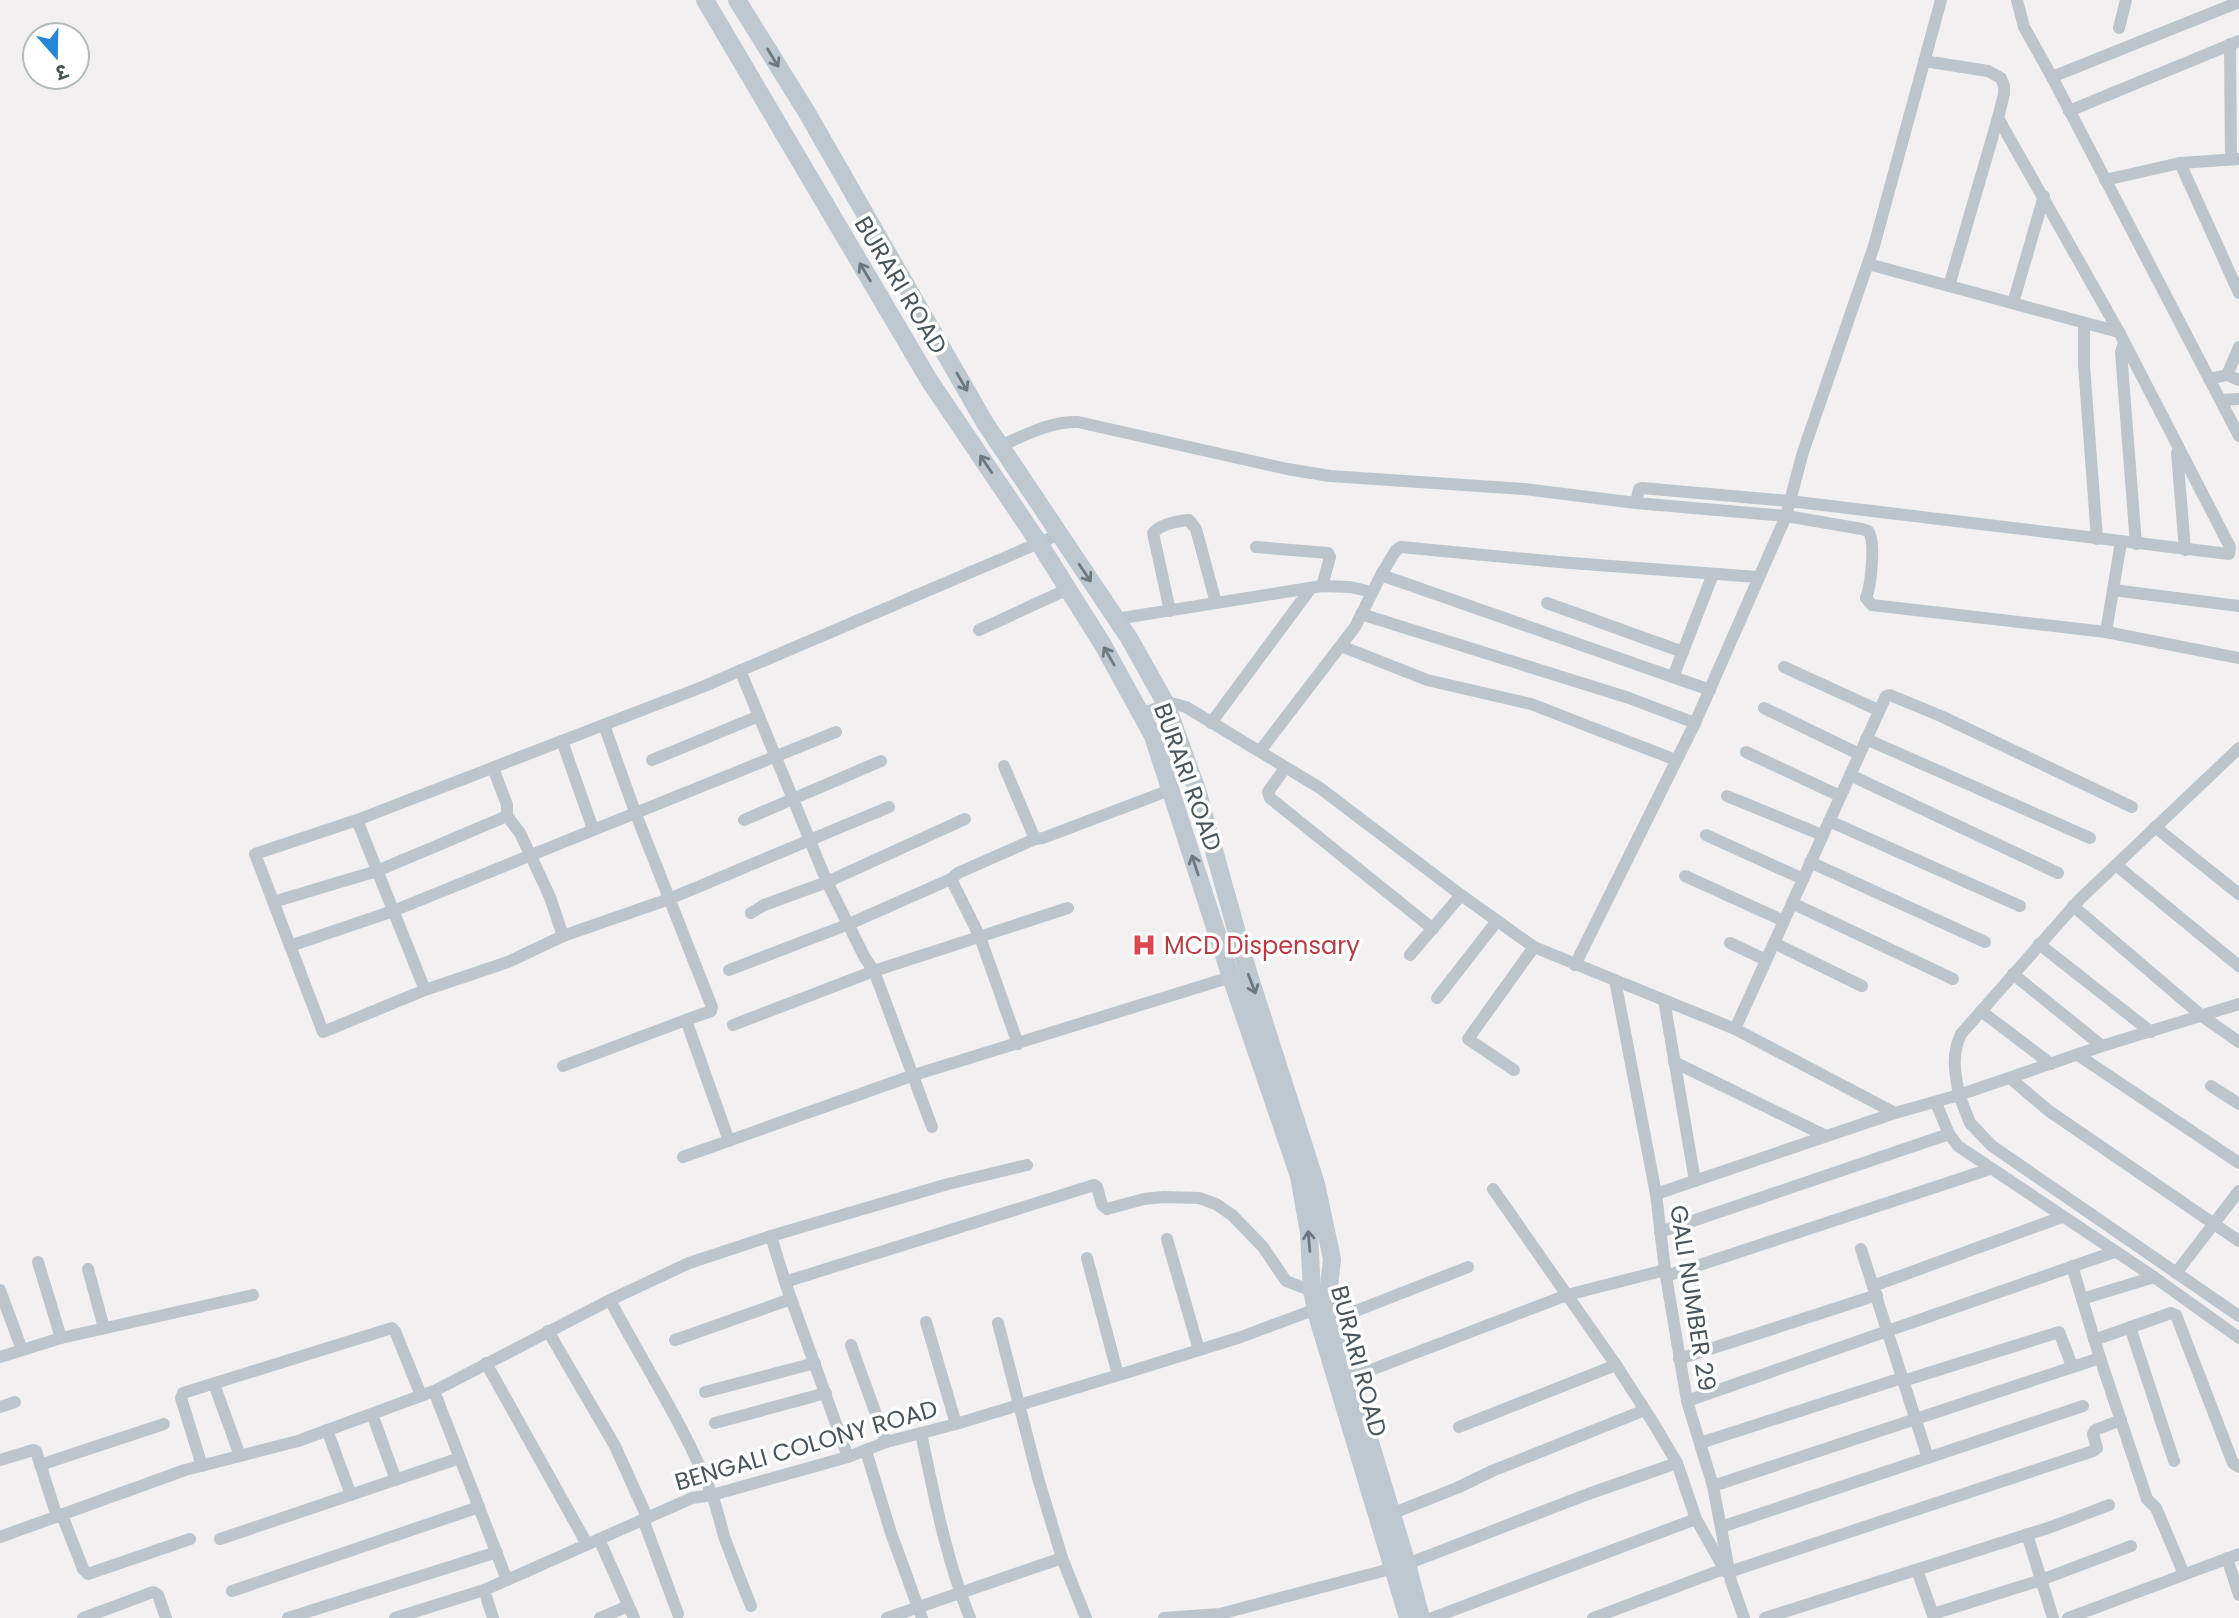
<svg xmlns="http://www.w3.org/2000/svg" width="2239" height="1618" font-family="Poppins,'Noto Sans Devanagari',sans-serif">
<rect width="100%" height="100%" fill="#f2f0f0"/>
<g fill="none" stroke-linecap="round" stroke-linejoin="round">
<!-- street -->
<g stroke="#bcc5cc" stroke-width="12">
<polyline points="2017,0 2024,27 2052,77 2239,436"/>
<polyline points="2119,28 2126,0"/>
<polyline points="2230,44 2231,159"/>
<polyline points="1924,61 1988,71 2001,78 2004,86 2004,94 1998,118 2119,332"/>
<polyline points="2052,77 2239,2"/>
<polyline points="2069,111 2239,41"/>
<polyline points="2180,163 2239,293"/>
<polyline points="2105,180 2180,163 2239,159"/>
<polyline points="1949,286 1998,118"/>
<polyline points="2013,303 2044,196"/>
<polyline points="2084,324 2084,365 2097,539"/>
<polyline points="2124,343 2121,352 2122,365 2136,544"/>
<polyline points="2227,375 2239,347"/>
<polyline points="2209,379 2227,375 2239,380"/>
<polyline points="2221,400 2239,399"/>
<path d="M1000 446C1026 435 1050 421 1078 422L1287 469 1330 476 1524 489 1636 503 1786 516 1862 529 1868 531C1876 540 1871 586 1866 598L1872 605 2106 632 2239 658"/>
<polyline points="2177,453 2185,550"/>
<polyline points="1636,503 1639,489 1642,488 1789,501 2229,554 2230,547 2119,332 1868,264"/>
<polyline points="1256,547 1328,553 1330,557 1322,586"/>
<polyline points="1381,575 1710,690"/>
<polyline points="2113,590 2239,606"/>
<polyline points="1547,603 1683,652"/>
<path d="M1170 611 1153 533C1161 524 1177 521 1189 520L1196 529 1216 603"/>
<polyline points="1361,614 1629,698 1695,723"/>
<polyline points="1116,619 1322,586 1350,587 1372,592"/>
<polyline points="979,630 1068,589"/>
<polyline points="2106,632 2121,542"/>
<polyline points="1341,646 1427,680 1531,704 1676,760"/>
<polyline points="1784,667 1878,710"/>
<polyline points="740,670 827,882 865,958 874,971 1068,908"/>
<polyline points="1673,677 1713,574"/>
<polyline points="1764,708 1859,754"/>
<polyline points="1141,714 1171,703 1186,707 1320,788 1461,895 1534,947 1735,1029 1895,1113 1959,1095 1970,1123 1992,1146 2239,1316"/>
<polyline points="1211,723 1311,588"/>
<polyline points="604,725 635,812 712,1007 711,1011 686,1020"/>
<polyline points="1866,739 2090,838"/>
<polyline points="562,741 593,829"/>
<path d="M2239 748 2080 899 1961 1034C1951 1055 1955 1073 1959 1095L2102 1046 2239 1004"/>
<polyline points="1260,751 1355,627 1381,575 1396,550 1401,547 1558,562 1757,577"/>
<polyline points="1746,752 1840,796"/>
<polyline points="652,760 759,716"/>
<polyline points="1004,766 1035,839"/>
<polyline points="493,768 507,805 507,816 520,833 550,897 563,936"/>
<polyline points="1285,768 1268,792 1270,798 1433,929"/>
<polyline points="1850,775 2058,873"/>
<polyline points="1727,796 1822,835"/>
<polyline points="889,807 669,899 563,936 508,962 425,990 323,1032 255,854 357,820 702,687 1060,534"/>
<polyline points="357,820 425,990"/>
<polyline points="744,820 881,761"/>
<polyline points="1829,821 2020,906"/>
<polyline points="2155,827 2239,894"/>
<polyline points="1706,835 1803,879"/>
<polyline points="1810,862 1985,942"/>
<polyline points="2116,865 2239,966"/>
<polyline points="1685,876 1784,921"/>
<polyline points="951,879 980,937 1018,1044"/>
<polyline points="273,902 377,871 507,816"/>
<polyline points="1792,903 1953,979"/>
<polyline points="2073,906 2202,1016 2239,1042"/>
<polyline points="751,913 764,905 827,882 965,819"/>
<polyline points="1730,943 1766,960"/>
<polyline points="1774,943 1862,986"/>
<polyline points="2039,944 2151,1032"/>
<polyline points="290,946 393,911 836,732"/>
<polyline points="1410,955 1461,895"/>
<polyline points="1575,965 1695,723 1786,516 1803,452 1874,246 1941,0"/>
<polyline points="729,970 849,924 951,879 958,873 1035,839 1043,838 1170,790"/>
<polyline points="2013,974 2102,1046"/>
<polyline points="1615,980 1656,1194 1665,1270 1687,1401 1713,1486 1731,1581 1744,1618"/>
<polyline points="1437,998 1497,921"/>
<polyline points="1664,1000 1695,1181"/>
<polyline points="1981,1011 2051,1064"/>
<polyline points="733,1025 874,971 932,1127"/>
<polyline points="1735,1029 1886,696 1890,695 1943,717 2132,807"/>
<polyline points="2078,1055 2239,1163"/>
<polyline points="1674,1062 1826,1136"/>
<polyline points="563,1066 686,1020 729,1141"/>
<polyline points="1514,1070 1468,1039 1534,947"/>
<polyline points="2010,1078 2049,1111 2239,1241"/>
<polyline points="2211,1086 2239,1104"/>
<polyline points="1936,1103 1949,1134 1958,1146 2154,1277 2239,1338"/>
<polyline points="683,1157 914,1075 1231,977"/>
<polyline points="1493,1189 1616,1365 1654,1424 1677,1463 1696,1519 1726,1572"/>
<polyline points="1656,1194 1895,1113"/>
<polyline points="1660,1232 1949,1134"/>
<polyline points="771,1236 785,1282 848,1457"/>
<polyline points="1167,1239 1199,1350"/>
<polyline points="1861,1249 1928,1458"/>
<polyline points="1087,1258 1118,1375"/>
<polyline points="38,1262 61,1338"/>
<polyline points="88,1269 104,1328"/>
<polyline points="2176,1273 2239,1191"/>
<polyline points="1666,1276 1990,1169"/>
<polyline points="785,1282 1094,1185 1097,1187 1102,1205 1107,1209 1144,1199 1164,1197 1199,1198 1216,1204 1232,1215 1263,1247 1286,1281 1312,1291"/>
<polyline points="1873,1286 2062,1217"/>
<polyline points="0,1290 22,1350"/>
<polyline points="2082,1299 2154,1277"/>
<path d="M610 1300C644 1365 685 1426 712 1495 717 1508 720 1522 724 1536 732 1559 742 1583 751 1606"/>
<polyline points="1333,1320 1468,1267"/>
<polyline points="926,1322 956,1424"/>
<polyline points="998,1323 1038,1478 1062,1558"/>
<polyline points="2130,1327 2174,1461"/>
<polyline points="548,1331 615,1446 647,1517"/>
<polyline points="675,1340 791,1299"/>
<polyline points="2094,1340 2171,1313 2176,1315 2233,1463 2239,1467"/>
<polyline points="851,1345 886,1442"/>
<polyline points="0,1357 61,1338 253,1295"/>
<polyline points="2100,1358 2147,1499 2156,1508 2184,1574"/>
<polyline points="1679,1359 1877,1295"/>
<polyline points="486,1363 587,1544"/>
<polyline points="1350,1378 1567,1295 1665,1270"/>
<polyline points="1903,1381 2059,1332 2072,1366"/>
<polyline points="214,1384 240,1456"/>
<polyline points="434,1391 507,1580 692,1498 712,1495 848,1457 886,1442 956,1424 1122,1374 1241,1337 1316,1309"/>
<polyline points="705,1392 815,1363"/>
<polyline points="1687,1401 2114,1252"/>
<polyline points="0,1407 15,1402"/>
<polyline points="372,1414 396,1480"/>
<polyline points="715,1423 826,1393"/>
<polyline points="1459,1427 1616,1365"/>
<polyline points="327,1430 351,1495"/>
<path d="M921 1433C934 1495 946 1559 970 1618"/>
<polyline points="1700,1443 1902,1378"/>
<polyline points="866,1451 891,1533 922,1618"/>
<polyline points="0,1460 33,1450 36,1451 57,1517"/>
<polyline points="40,1465 164,1424"/>
<polyline points="202,1466 181,1398 183,1393 392,1328 395,1331 421,1395"/>
<polyline points="1713,1486 2100,1358 2072,1266"/>
<polyline points="1391,1514 1457,1488 1492,1471 1645,1410"/>
<polyline points="62,1515 83,1569 88,1574 190,1539"/>
<polyline points="643,1519 678,1614"/>
<polyline points="1721,1527 2083,1406"/>
<polyline points="2027,1534 2053,1618"/>
<polyline points="0,1537 185,1470 298,1441 434,1391 610,1300 689,1263 771,1236 948,1184 1027,1165"/>
<polyline points="220,1539 460,1458"/>
<polyline points="599,1539 634,1618"/>
<polyline points="2227,1558 2239,1595"/>
<polyline points="1407,1564 1588,1494 1677,1463"/>
<polyline points="1917,1570 1934,1618"/>
<polyline points="1729,1572 2093,1451 2097,1448 2093,1434 2095,1430 2121,1420"/>
<polyline points="232,1591 479,1507"/>
<polyline points="1933,1614 2041,1580 2131,1546"/>
<polyline points="83,1618 153,1592 158,1595 166,1618"/>
<polyline points="288,1618 497,1552"/>
<polyline points="395,1618 484,1590"/>
<polyline points="493,1618 484,1590 507,1580"/>
<polyline points="600,1618 628,1606"/>
<polyline points="887,1618 1062,1558 1086,1618"/>
<polyline points="1164,1618 1220,1614 1394,1568"/>
<polyline points="1432,1618 1696,1519"/>
<polyline points="1593,1618 1724,1569"/>
<polyline points="1765,1618 2051,1527 2109,1505"/>
<polyline points="2068,1618 2239,1554"/>
</g>
<!-- secondary -->
<g stroke="#bdc8d0" stroke-width="18">
<polyline points="705,0 929,380 1039,543 1103,645 1153,736 1231,977 1299,1176 1309,1233 1312,1291 1319,1322 1408,1618"/>
<polyline points="737,0 806,111 985,423 1129,638 1166,704 1197,790 1248,972 1316,1184 1332,1259 1329,1287 1333,1320 1407,1564 1421,1618"/>
</g>
</g>
<!-- one-way arrows -->
<defs><path id="oneway-shaft" d="M-6 0H5M1.5-3L5.5 0L1.5 3" fill="none" stroke-width="1.6" stroke-linecap="round" stroke-linejoin="round" transform="scale(1.75)"/></defs>
<g stroke="#6c787f">
<use href="#oneway-shaft" transform="translate(773 58) rotate(59)"/>
<use href="#oneway-shaft" transform="translate(865 272) rotate(-121)"/>
<use href="#oneway-shaft" transform="translate(962 382) rotate(60)"/>
<use href="#oneway-shaft" transform="translate(986 464) rotate(-124)"/>
<use href="#oneway-shaft" transform="translate(1085 573) rotate(56)"/>
<use href="#oneway-shaft" transform="translate(1109 656) rotate(-120)"/>
<use href="#oneway-shaft" transform="translate(1195 865) rotate(-108)"/>
<use href="#oneway-shaft" transform="translate(1252 984) rotate(69)"/>
<use href="#oneway-shaft" transform="translate(1309 1241) rotate(-95)"/>
</g>
<!-- icons -->
<defs>
<g id="hospital-bare" transform="scale(1.89)"><path d="M-5-5h3v3.5h4V-5h3V5h-3V1.5h-4V5h-3Z" fill="#e0444e" stroke="#fff" stroke-width="2.5" paint-order="stroke"/></g>
</defs>
<g fill-rule="evenodd">
<use href="#hospital-bare" x="1144" y="945"/>
</g>
<g text-anchor="middle" dominant-baseline="central" stroke-width="7" stroke-linejoin="round" paint-order="stroke">
<!-- street labels -->
<g font-size="24" fill="#49555c" stroke="#fff">
<text transform="translate(901 285) rotate(59)">BURARI ROAD</text>
<text transform="translate(1188 777) rotate(70)">BURARI ROAD</text>
<text transform="translate(1693 1298) rotate(81)">GALI NUMBER 29</text>
<text transform="translate(1359 1361) rotate(75)">BURARI ROAD</text>
<text transform="translate(806 1445) rotate(-16)">BENGALI COLONY ROAD</text>
</g>
<!-- health labels -->
<g font-size="24" fill="#be3a42" stroke="#fff" text-anchor="start">
<text x="1164" y="945">MCD Dispensary</text>
</g>
</g>
<!-- north arrow -->
<g transform="translate(56 56) rotate(160)"><circle r="33" fill="#ffffff" stroke="#b6bbbe" stroke-width="2"/>
<path d="M0-5L12 26L0 18L-12 26Z" fill="#2585d7"/>
<text y="-10" font-size="19" font-weight="bold" text-anchor="middle" fill="#49555c">उ</text>
</g>
</svg>
